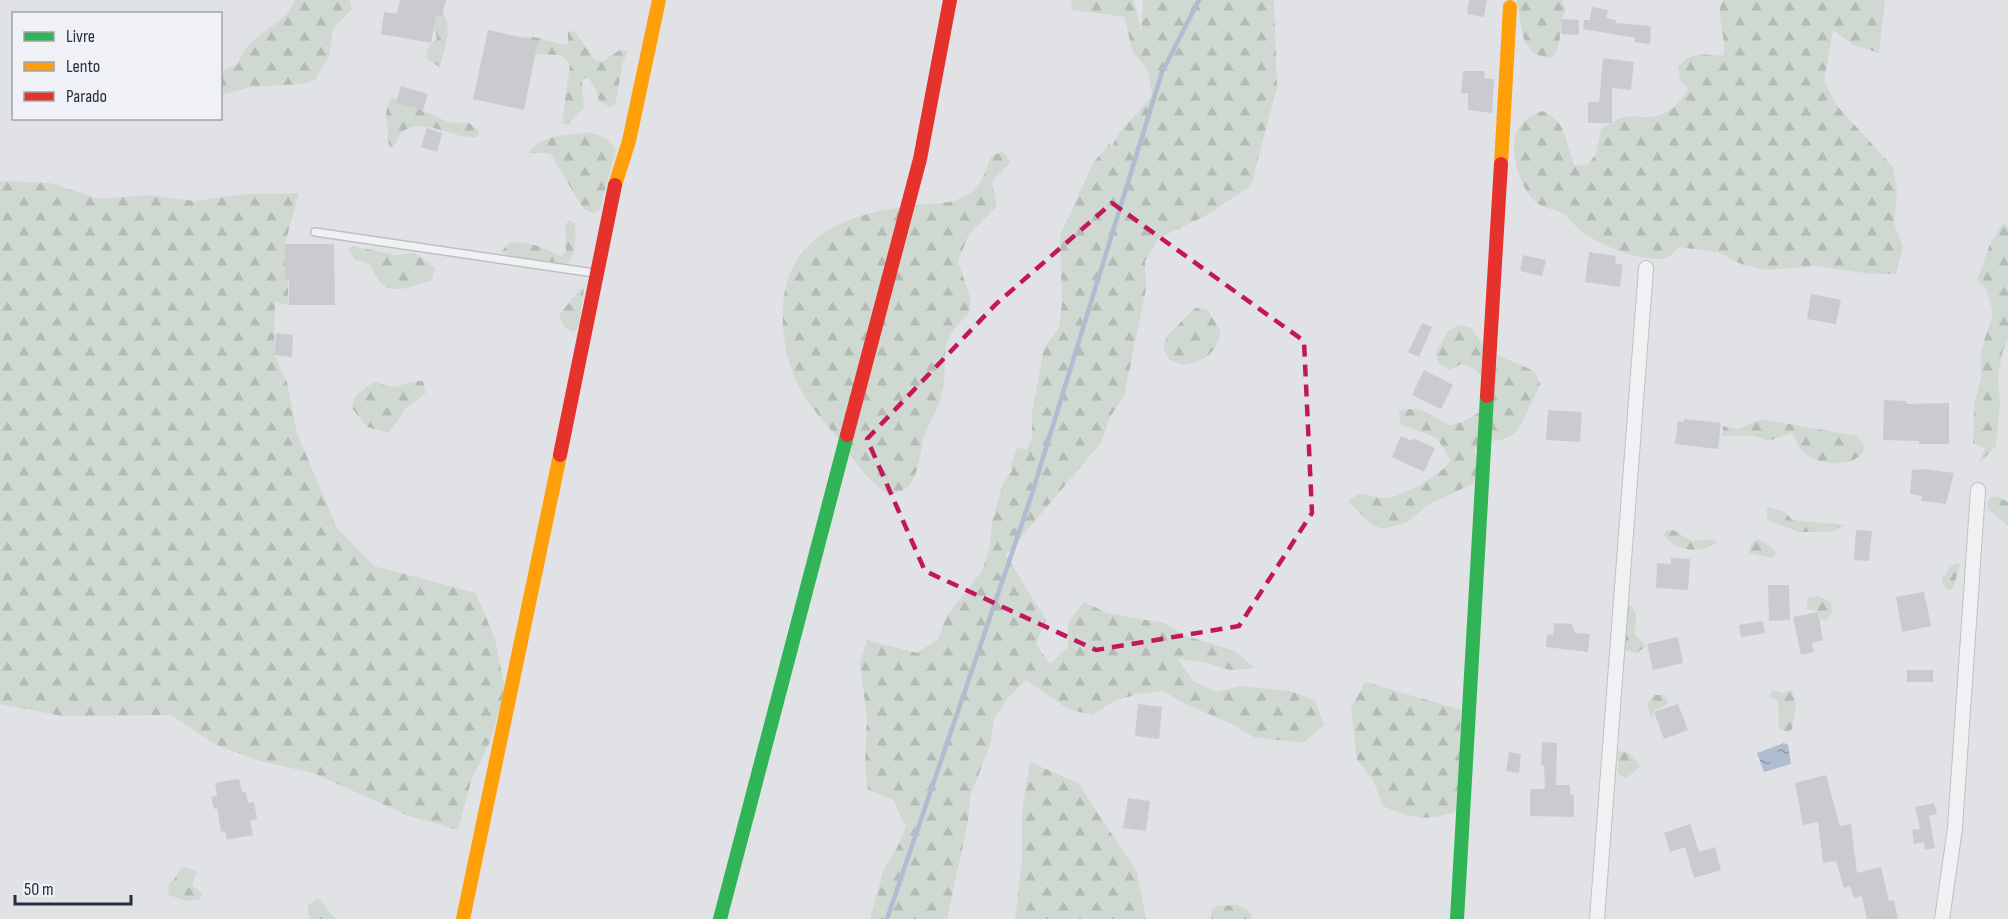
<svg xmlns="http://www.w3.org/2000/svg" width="2008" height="919" font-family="'Sofia Sans Condensed',sans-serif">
<defs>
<pattern id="forest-firs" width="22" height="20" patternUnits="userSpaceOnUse" patternTransform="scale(1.5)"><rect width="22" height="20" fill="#d0d9d1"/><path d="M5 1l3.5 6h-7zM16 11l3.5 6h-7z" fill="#b3bbb4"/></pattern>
<pattern id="water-ripples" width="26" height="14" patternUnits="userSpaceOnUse" patternTransform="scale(1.5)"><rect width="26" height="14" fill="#b0bcd0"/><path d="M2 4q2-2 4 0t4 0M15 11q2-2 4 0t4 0" fill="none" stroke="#8f99aa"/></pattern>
</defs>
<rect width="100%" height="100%" fill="#e1e2e6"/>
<!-- forest -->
<g fill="url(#forest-firs)">
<path d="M295 0H350L352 9 333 29 329 57 315 80 303 84 251 87 221 95V72L238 64C246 34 284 28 295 0Z"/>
<path d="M1072 0H1134L1141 33 1143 0H1274L1277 87 1251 186 1205 216 1159 238 1145 261 1146 289 1124 396 1110 417 1101 443 1006 555 1046 620 1036 644 1050 664 1068 647V623L1084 602 1107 613 1164 623 1186 636 1235 651 1255 668 1230 670 1204 662 1178 659 1193 681 1216 692 1240 686 1291 691 1315 701 1324 725 1303 743 1253 737 1232 724 1185 704 1163 691 1138 694 1114 701 1092 715 1068 709 1026 680 1008 698 994 719 990 745 970 797 968 822 947 919H870L883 871 896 850 906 826 893 800 868 790 865 767 867 717 860 663 867 640 917 653 938 639 947 615 982 571 990 546 992 521 1003 483 1012 471 1011 465 1017 448 1027 449 1032 438V413L1044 348 1059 328 1062 303 1060 236 1093 163 1109 144 1112 147C1119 128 1139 114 1152 95L1148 70 1132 51 1125 17 1071 10Z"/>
<path d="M1516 0H1562L1566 9C1557 26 1564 43 1552 58 1517 56 1524 27 1516 0Z"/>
<path d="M1724 0H1885L1879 53 1852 44 1833 30 1824 82 1838 107 1893 167 1897 192 1894 223 1903 247 1896 274H1870L1818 266 1765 270 1741 264 1718 252 1679 247C1676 250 1672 255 1669 257 1648 266 1598 244 1582 232 1574 226 1569 217 1562 213 1555 209 1546 209 1540 205 1521 193 1509 154 1516 134 1520 121 1531 115 1543 111 1568 122 1565 144 1575 166L1588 164 1596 154 1601 129C1608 125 1614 120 1622 118 1630 115 1638 117 1646 117 1664 118 1681 104 1688 89L1680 80 1678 67C1695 48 1702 57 1724 55 1726 36 1717 21 1721 3Z"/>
<path d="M403 3 442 12C454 26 444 50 440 67L428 60C425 50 428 45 437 39L436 33Z"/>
<path d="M575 31 595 60 601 62 620 50 628 51 623 62 615 105 610 107 599 101 595 88 588 77 582 80 584 108 568 124 562 123 570 64 561 55 533 54 522 38C538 33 552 46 568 44V32Z"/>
<path d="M394 97 404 105H410L448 122 469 123 479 131 477 137C458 141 421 115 403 132 399 136 396 143 393 148L389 147 386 114 389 101Z"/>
<path d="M589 132 608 139 616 150 600 209 594 214 583 208 550 153H528C542 133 567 136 589 132Z"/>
<path d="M1003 151 1011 162 992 181 997 206 969 234 958 261 971 300 968 315C934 344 950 359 942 394 939 409 929 422 924 437 920 451 920 467 912 481 907 490 899 492 890 495 866 481 855 460 838 439 824 421 808 405 798 385 780 348 774 288 801 254 830 218 875 210 919 205 932 203 947 204 959 199 979 191 985 176 990 157Z"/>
<polygon points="0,181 50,183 99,199 147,195 195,201 245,194 299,193 285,244 289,305 275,302 274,355 287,382 297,433 337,528 374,566 476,593 495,639 505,690 490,742 472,778 458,830 409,816 313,773 263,762 216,745 171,715 62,716 0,704"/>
<path d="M569 220 575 223C581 287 542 266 501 252L510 242C538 243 537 246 561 256L566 252 565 225Z"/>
<polygon points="2004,222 2008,227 2008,340 2003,350 1998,377 2000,402 1996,446 1979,463 1985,448 1973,443 1974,404 1981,378 1981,351 1993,313 1986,288 1977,280 1990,244"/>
<path d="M352 246 396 255 415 253 435 268 432 280C418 284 393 297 381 283 376 278 373 269 368 263L356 260 348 250Z"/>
<polygon points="580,289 584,289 579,325 574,333 563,326 559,315"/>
<path d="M1195 308 1207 309 1221 332C1215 355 1205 361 1182 365L1170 360 1163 348 1167 336Z"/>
<path d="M1460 325 1472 328C1490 359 1508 357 1535 372L1540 384C1537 393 1532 401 1528 410 1516 437 1511 440 1481 442L1474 452 1480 465 1477 482 1429 504 1408 522 1384 529 1372 525 1348 501 1359 494C1368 494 1379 499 1387 498 1406 495 1439 476 1451 461L1437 438 1400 424 1399 411C1424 404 1429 416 1450 425L1462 422 1484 410 1483 377 1474 369 1461 364 1450 370 1439 364 1436 353 1448 331Z"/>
<path d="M375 381C401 394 400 380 423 381L426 393 405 409 389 433 367 427 352 408 355 396Z"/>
<path d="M1761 419 1857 436 1865 446C1859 470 1819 466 1804 453 1797 447 1797 440 1792 433L1768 441 1755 436H1722L1723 426 1739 429Z"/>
<polygon points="1997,496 2008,502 2008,526 1988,509 1987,502 1991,497"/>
<polygon points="1767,507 1784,511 1792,520 1846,525 1831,532 1799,532 1767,520"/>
<path d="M1673 530 1692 541 1714 539 1717 543C1700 553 1677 553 1664 535L1666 531Z"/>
<polygon points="1758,539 1774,549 1776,554 1772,558 1749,553 1751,543"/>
<polygon points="1957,563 1960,564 1953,589 1947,590 1943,585 1942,579 1950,567"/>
<polygon points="1818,596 1831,602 1832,612 1827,620 1820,619 1818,611 1806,609 1808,598"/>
<polygon points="1631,605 1636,613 1635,634 1646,646 1637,653 1623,650 1627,606"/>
<path d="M1365 682 1461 710 1458 811C1425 821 1416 820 1383 806L1373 780 1357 760 1351 708Z"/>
<polygon points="1773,690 1782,693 1792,690 1796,705 1792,729 1787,732 1779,729 1778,702 1770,696"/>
<polygon points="1654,695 1664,695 1668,701 1667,705 1653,711 1654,717 1651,717 1647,704"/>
<polygon points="1618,751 1629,753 1640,766 1627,778 1618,774"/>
<polygon points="1030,762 1078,783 1137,872 1146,919 1015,919 1022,861 1022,811"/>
<polygon points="186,867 197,872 192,886 203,893 200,899 187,901 168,895 169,883 174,880 180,869"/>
<polygon points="318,898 336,919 310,919 308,906"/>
<polygon points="1237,905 1249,911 1252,919 1211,919 1212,910 1217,906"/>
</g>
<!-- water -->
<polygon fill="url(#water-ripples)" points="1784,743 1788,745 1791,764 1764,772 1757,753"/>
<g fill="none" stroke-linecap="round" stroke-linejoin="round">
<!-- stream -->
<polyline stroke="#b0bcd0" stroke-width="4.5" points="887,919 1030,500 1162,72 1199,0"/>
</g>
<!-- building -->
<g fill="#cacbce">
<polygon points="400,0 446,0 442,16 436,15 431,43 381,34 384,12 397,14"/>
<polygon points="1469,0 1487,0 1484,17 1467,14"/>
<polygon points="1592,7 1608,10 1606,18 1616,20 1616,23 1651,26 1650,44 1634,42 1635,38 1583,29 1584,20 1590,20"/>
<polygon points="1562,19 1579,20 1579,35 1561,34"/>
<polygon points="488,30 538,41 524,110 473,99"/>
<polygon points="1603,58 1634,62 1631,90 1612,88 1612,123 1588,123 1588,102 1599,102"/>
<polygon points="1463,71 1485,71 1484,78 1494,79 1492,113 1468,110 1468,93 1461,93"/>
<polygon points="401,86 428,94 423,110 396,103"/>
<polygon points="427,128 442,133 437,152 421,147"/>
<polygon points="285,244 334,244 335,305 289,305 289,279 285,280"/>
<polygon points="1589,252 1616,256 1615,263 1623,265 1620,287 1585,282"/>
<polygon points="1523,255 1546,260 1542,276 1520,271"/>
<polygon points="1811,294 1841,300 1836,324 1807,319"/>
<polygon points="1422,323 1432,327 1419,357 1408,352"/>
<polygon points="276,333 293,335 292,357 274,355"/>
<polygon points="1424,370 1453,385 1441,409 1412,395"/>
<polygon points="1884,400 1906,401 1906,404 1949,403 1949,444 1919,444 1919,441 1883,440"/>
<polygon points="1548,410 1582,412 1580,442 1546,440"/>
<polygon points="1684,419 1721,423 1718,449 1675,444 1678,421 1684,422"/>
<polygon points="1401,436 1412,441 1413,438 1435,448 1424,472 1392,457"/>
<polygon points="1923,469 1954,473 1946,504 1921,501 1922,496 1910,494 1912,470"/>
<polygon points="1856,530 1872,531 1869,561 1854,560"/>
<polygon points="1671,558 1690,559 1688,590 1656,588 1657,563 1671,564"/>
<polygon points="1768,585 1789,585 1790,620 1769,621"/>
<polygon points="1924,592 1931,626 1902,632 1896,597"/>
<polygon points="1818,612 1823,640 1812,643 1814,652 1801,655 1793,617"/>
<polygon points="1763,621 1765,633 1741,637 1739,625"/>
<polygon points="1554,623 1572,624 1575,633 1590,634 1588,652 1546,647 1547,634 1553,635"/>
<polygon points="1678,637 1683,663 1653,670 1647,644"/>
<rect x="1907" y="670" width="26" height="12"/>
<polygon points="1138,704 1162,707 1159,739 1135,736"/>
<polygon points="1678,704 1688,730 1664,739 1654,712"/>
<polygon points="1542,742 1557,743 1556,785 1570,785 1570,794 1574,795 1574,817 1530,816 1530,789 1545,789 1544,765 1541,765"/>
<polygon points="1509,752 1521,754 1519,773 1506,771"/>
<polygon points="1826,775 1840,826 1851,824 1857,873 1881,867 1889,901 1894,900 1898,919 1867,919 1862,896 1854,898 1850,886 1844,888 1836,861 1823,863 1818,822 1803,825 1795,783"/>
<polygon points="239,779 242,792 246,792 248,803 254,802 257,819 250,821 253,835 227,840 225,831 221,832 217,808 214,809 211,797 217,796 215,783"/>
<polygon points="1128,798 1150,801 1146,831 1123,828"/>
<polygon points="1934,803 1937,814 1929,816 1935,848 1925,850 1924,842 1914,844 1912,830 1920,829 1915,807"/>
<polygon points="1690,824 1699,852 1715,847 1721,870 1694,878 1685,847 1670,852 1664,833"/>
</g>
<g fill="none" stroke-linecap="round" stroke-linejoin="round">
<!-- lane casing -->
<g stroke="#bfc0c4" stroke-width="10">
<polyline id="lane" points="315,232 594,273"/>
</g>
<!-- street casing -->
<g stroke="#bfc0c4" stroke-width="16">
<g id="street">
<polyline points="1597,919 1646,268"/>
<polyline points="1942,919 1955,828 1978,490"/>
</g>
</g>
<!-- lane -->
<use href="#lane" stroke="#f0f1f3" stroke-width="7"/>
<!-- street -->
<use href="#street" stroke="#f0f1f3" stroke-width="14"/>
<!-- fast -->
<g stroke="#30b455" stroke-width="14">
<polyline points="720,919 847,435"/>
<polyline points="1457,919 1487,396"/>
</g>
<!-- slow -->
<g stroke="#ff9f0a" stroke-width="14">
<polyline points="1501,164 1510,7"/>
<polyline points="615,185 629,141 659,0"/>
<polyline points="463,919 560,455"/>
</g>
<!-- jam -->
<g stroke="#e5322d" stroke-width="14">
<polyline points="1487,396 1501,164"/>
<polyline points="847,435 920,159 950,0"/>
<polyline points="560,455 615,185"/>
</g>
</g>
<!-- marked area -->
<path fill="none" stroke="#c2185b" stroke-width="4.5" stroke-dasharray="12 8" stroke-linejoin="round" d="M1112 203 1304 341 1312 513 1239 626 1096 650 925 571 867 439 996 304Z"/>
<!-- legend -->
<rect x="12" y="12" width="210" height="108" fill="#eff1f6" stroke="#9fa3ad" stroke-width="1.5"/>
<rect x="24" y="32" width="30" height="9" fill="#30b455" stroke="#9fa3ad" stroke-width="1.5"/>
<text x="66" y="42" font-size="18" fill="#282e3f">Livre</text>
<rect x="24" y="62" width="30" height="9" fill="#ff9f0a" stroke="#9fa3ad" stroke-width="1.5"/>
<text x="66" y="72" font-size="18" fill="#282e3f">Lento</text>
<rect x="24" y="92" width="30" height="9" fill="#e5322d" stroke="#9fa3ad" stroke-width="1.5"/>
<text x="66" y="102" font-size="18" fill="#282e3f">Parado</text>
<!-- scale -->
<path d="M15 895v9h116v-9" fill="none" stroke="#282e3f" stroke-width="3"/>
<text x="24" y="895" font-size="18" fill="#282e3f" stroke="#eff1f6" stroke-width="4.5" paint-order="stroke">50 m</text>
</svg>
